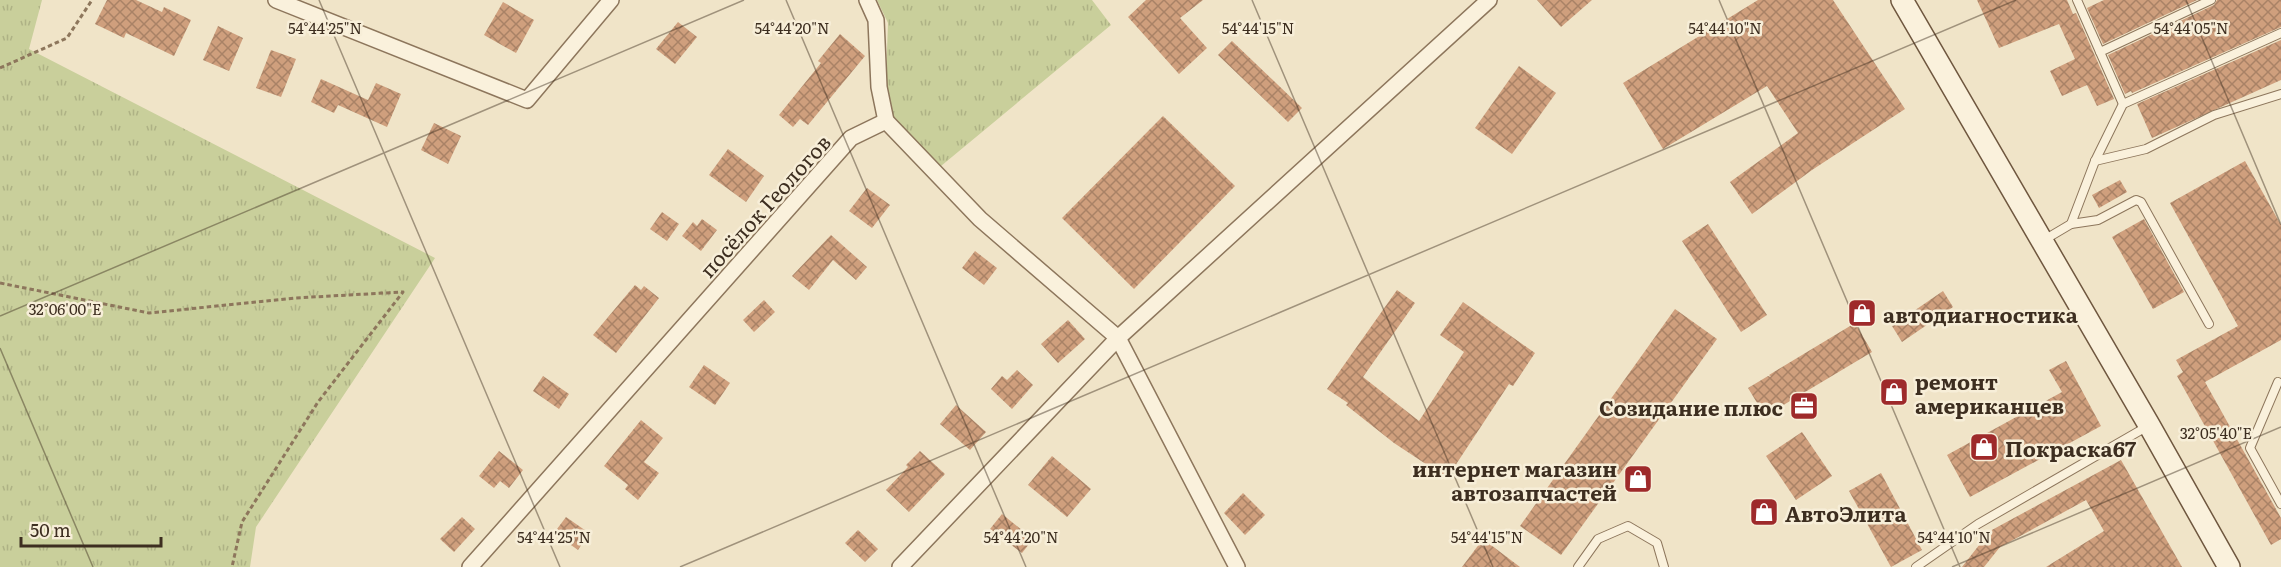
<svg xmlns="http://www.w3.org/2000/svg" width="2281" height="567" font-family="Literata,serif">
<defs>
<pattern id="grass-tufts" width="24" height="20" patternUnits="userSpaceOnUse" patternTransform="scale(1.5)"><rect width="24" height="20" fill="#c9cf9b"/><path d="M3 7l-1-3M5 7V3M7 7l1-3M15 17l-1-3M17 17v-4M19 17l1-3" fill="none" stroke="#aeb285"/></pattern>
<pattern id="building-cross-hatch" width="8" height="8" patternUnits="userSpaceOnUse" patternTransform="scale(1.5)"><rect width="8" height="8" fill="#cf9f7d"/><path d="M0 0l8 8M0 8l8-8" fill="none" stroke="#a98266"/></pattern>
</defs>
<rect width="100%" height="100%" fill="#f0e4c8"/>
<!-- grass -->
<g fill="url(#grass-tufts)">
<polygon points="0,0 42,0 29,49 435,258 256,527 250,567 0,567"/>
<polygon points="877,0 1092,0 1111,25 935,171 885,105 888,23"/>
</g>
<!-- building -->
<g fill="url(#building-cross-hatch)">
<polygon points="107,0 136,0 162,12 164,7 191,20 174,56 126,33 124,38 95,24"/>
<polygon points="1146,0 1203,0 1180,18 1207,48 1179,74 1128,17"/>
<polygon points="1537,0 1592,0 1561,27"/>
<polygon points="1758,0 1833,0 1905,109 1812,170 1752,214 1730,182 1798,133 1767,86 1663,149 1623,83"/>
<polygon points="1977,0 2067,0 2073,14 2076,13 2114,99 2097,106 2087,85 2062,96 2050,71 2075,59 2059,24 1999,48"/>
<polygon points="2104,0 2197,0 2103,44 2087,8"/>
<polygon points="2217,0 2281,0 2281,27 2132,93 2131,91 2125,94 2108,55 2214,5"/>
<polygon points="503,2 534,20 516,53 484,35"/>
<polygon points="678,22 697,37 675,64 656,49"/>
<polygon points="218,26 243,38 229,71 203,60"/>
<polygon points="840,34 865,56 808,125 800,119 793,127 779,115 821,63 818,61"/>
<polygon points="2281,40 2281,80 2152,138 2137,104"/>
<polygon points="1232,41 1302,108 1288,122 1218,55"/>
<polygon points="271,50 296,59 281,97 256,88"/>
<polygon points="1519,66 1556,93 1512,154 1475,128"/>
<polygon points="321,79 368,100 376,83 401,94 387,127 338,105 334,113 311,102"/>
<polygon points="1163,116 1235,186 1134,289 1062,218"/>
<polygon points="434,123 461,136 448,164 421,150"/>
<polygon points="728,149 764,176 746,202 709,175"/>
<polygon points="2245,161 2281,225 2281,340 2205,382 2281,518 2281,539 2271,545 2177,376 2183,372 2176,360 2238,326 2170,203"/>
<polygon points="2120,180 2127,192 2099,208 2092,195"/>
<polygon points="867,188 890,205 872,228 849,211"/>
<polygon points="662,212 679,224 667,241 650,229"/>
<polygon points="702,219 717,230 701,251 682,236 693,222 697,226"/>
<polygon points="2144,219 2184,292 2153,309 2112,237"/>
<polygon points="1708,224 1767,315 1741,332 1682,241"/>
<polygon points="831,235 867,267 856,280 833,260 809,290 792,276"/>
<polygon points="975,251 997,268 984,285 962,268"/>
<polygon points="635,285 641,290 644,286 659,298 616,353 593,335"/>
<polygon points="1397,290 1415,303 1363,377 1419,421 1464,352 1440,335 1463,302 1535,353 1513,386 1509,384 1447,478 1394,443 1346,405 1348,403 1327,389"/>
<polygon points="1943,291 1953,307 1902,342 1892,326"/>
<polygon points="764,300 775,312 754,332 743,320"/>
<polygon points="1675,309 1717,339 1561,555 1520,526"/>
<polygon points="1068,320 1085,339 1058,363 1041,344"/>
<polygon points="1855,323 1872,352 1765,416 1748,388 1768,376 1771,377 1769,375"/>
<polygon points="2066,361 2101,426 1970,497 1947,455 2062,392 2049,370"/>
<polygon points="704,365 730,383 715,405 689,387"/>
<polygon points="1017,370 1033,385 1012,409 991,389 1002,376 1007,380"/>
<polygon points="543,376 569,394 559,409 533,391"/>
<polygon points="956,405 986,432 970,450 940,424"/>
<polygon points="641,420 663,438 644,462 659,473 638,500 625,489 628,485 604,466"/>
<polygon points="1802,432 1832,476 1796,500 1766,456"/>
<polygon points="499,451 523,470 509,488 500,481 494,488 479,476"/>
<polygon points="920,451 945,474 909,512 886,490 908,467 906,465"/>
<polygon points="1052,456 1091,489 1067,517 1028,485"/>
<polygon points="2121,460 2182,567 2046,567 2104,531 2086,500 2000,547 1984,567 1962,567 1990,531"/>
<polygon points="1881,473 1922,550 1891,567 1849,491"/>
<polygon points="1243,493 1265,515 1245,535 1224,513"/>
<polygon points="1002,514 1033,539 1022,553 990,529"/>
<polygon points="462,517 475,529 454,552 440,539"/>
<polygon points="566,517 589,533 578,550 554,533"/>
<polygon points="858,530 878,549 865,562 845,543"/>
<polygon points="1483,539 1520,567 1462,567"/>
</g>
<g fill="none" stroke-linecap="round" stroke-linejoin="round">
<!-- lane casing -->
<g stroke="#8d765c" stroke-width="10">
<g id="lane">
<polyline points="2077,0 2123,104"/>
<polyline points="2100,52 2211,0"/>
<polyline points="2095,161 2146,149 2214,115 2281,94"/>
<polyline points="2071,224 2098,220 2136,200 2141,202 2209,324"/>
<polyline points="2044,240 2071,224 2095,161 2123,104 2281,33"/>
<polyline points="2278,382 2250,448 2281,504"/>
<polyline points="1578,567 1598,539 1628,526 1657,543 1664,567"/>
<polyline points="1916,567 1978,524 2148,426"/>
</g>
</g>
<!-- street casing -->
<g stroke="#8d765c" stroke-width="18">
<g id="street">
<polyline points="276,0 527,100 611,0"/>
<polyline points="867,0 876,20 879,87 886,121"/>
<polyline points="470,567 851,138 886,121 980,219 1118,338 1237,567"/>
<polyline points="900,567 1118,338 1489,0"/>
</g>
</g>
<!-- secondary casing -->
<g stroke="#6f573f" stroke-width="24">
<polyline id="secondary" points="1902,0 2149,425 2229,567"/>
</g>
<!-- path -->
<g stroke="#8d765c" stroke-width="3" stroke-dasharray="4.5 3" stroke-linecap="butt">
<polyline points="0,68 67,38 92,0"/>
<polyline points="0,283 149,313 295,298 403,292 318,402 242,522 232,567"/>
</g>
<!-- lane -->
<use href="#lane" stroke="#faf1dc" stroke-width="8"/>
<!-- street -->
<use href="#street" stroke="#faf1dc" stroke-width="15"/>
<!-- secondary -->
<use href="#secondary" stroke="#faf1dc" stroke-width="21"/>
</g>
<!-- ticks -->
<path fill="none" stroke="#3d2e20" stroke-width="1.5" stroke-opacity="0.45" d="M319 0 560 567M786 0 1026 567M1252 0 1493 567M1719 0 1960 567M2186 0 2281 225M0 316 744 0M0 348 93 567M680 567 2016 0M1952 567 2281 427"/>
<!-- icons -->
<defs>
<g id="shop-square" transform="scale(1.5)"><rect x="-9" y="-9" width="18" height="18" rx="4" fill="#9e2a2b" stroke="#f7eed8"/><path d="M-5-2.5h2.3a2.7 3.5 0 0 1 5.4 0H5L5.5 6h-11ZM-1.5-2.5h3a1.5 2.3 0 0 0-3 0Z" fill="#fff"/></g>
<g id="office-square" transform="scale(1.5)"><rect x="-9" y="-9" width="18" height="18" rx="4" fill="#9e2a2b" stroke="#f7eed8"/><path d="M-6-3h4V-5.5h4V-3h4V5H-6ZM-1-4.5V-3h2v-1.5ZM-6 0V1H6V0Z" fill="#fff"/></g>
</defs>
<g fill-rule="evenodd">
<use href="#shop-square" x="1862" y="313"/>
<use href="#shop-square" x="1894" y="392"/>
<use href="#office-square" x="1804" y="406"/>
<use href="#shop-square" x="1984" y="447"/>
<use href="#shop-square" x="1638" y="479"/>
<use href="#shop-square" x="1764" y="512"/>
</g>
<g text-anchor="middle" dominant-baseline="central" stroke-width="5" stroke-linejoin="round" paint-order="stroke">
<!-- street labels -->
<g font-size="21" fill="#3d2e20" stroke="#f7eed8">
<text transform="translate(764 205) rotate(-48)">посёлок Геологов</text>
</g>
<!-- poi labels -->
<g font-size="21" font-weight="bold" fill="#3d2e20" stroke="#f7eed8" text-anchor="start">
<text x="1883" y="313">автодиагностика</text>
<text x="1915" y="380">ремонт<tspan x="1915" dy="24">американцев</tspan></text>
<text x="1783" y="406" text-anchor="end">Созидание плюс</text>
<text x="2005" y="447">Покраска67</text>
<text x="1617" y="467" text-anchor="end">интернет магазин<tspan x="1617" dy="24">автозапчастей</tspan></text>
<text x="1785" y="512">АвтоЭлита</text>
</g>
</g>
<g font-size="15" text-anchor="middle" fill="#3d2e20" stroke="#f7eed8" stroke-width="5" stroke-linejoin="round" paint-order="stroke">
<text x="325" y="34">54°44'25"N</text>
<text x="792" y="34">54°44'20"N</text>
<text x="1258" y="34">54°44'15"N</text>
<text x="1725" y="34">54°44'10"N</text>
<text x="2191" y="34">54°44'05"N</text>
<text x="65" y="315">32°06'00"E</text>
<text x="2216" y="439">32°05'40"E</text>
<text x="554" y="543">54°44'25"N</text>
<text x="1021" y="543">54°44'20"N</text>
<text x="1487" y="543">54°44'15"N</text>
<text x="1954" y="543">54°44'10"N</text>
</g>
<!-- scale -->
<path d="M21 537v9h140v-9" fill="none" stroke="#3d2e20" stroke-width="3"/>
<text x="30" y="537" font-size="18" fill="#3d2e20" stroke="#f7eed8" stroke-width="4.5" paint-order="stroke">50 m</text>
</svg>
